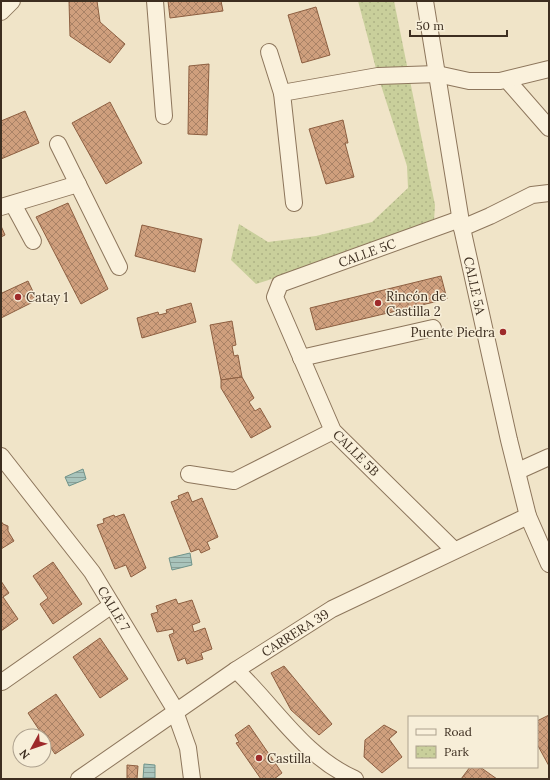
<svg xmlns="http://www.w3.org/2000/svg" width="550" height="780" font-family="Lora,serif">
<defs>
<pattern id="park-dots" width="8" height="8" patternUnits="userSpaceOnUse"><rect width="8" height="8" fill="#c9cf9b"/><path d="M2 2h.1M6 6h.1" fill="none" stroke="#aeb285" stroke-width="1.8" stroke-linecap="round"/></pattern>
<pattern id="water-rules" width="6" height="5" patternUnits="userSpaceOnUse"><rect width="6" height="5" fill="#a9c4bc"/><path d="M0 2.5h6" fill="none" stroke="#8ba098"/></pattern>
<pattern id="building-cross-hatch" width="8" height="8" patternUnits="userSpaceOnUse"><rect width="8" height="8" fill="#cf9f7d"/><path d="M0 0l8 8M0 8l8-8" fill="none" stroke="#a98266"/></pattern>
</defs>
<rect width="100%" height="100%" fill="#f0e4c8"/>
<!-- park -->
<polygon fill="url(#park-dots)" points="358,1 394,1 435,205 434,221 398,239 256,284 231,260 239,224 268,242 316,236 372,222 408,188 407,166 378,76"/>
<!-- water -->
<g fill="url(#water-rules)" stroke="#6f938a">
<polygon points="83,469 86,479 69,486 65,477"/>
<polygon points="190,553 192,565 172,570 169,558"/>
<polygon points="144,764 155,765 155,779 143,779"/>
</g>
<!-- building -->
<g fill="url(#building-cross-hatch)" stroke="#8d5f41">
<polygon points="69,1 97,1 100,22 125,44 110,63 70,36"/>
<polygon points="168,1 221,1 223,11 170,18"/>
<polygon points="316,7 330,55 302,63 288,15"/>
<polygon points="209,64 207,135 188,134 189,66"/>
<polygon points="110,102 142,163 106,184 72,123"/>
<polygon points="25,111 39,143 1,159 1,121"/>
<polygon points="343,120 348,143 345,143 354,177 326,184 309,129"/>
<polygon points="68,203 108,289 81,304 36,217"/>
<polygon points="142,225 202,239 195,272 135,256"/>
<polygon points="1,226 5,235 1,237"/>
<polygon points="441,276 447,299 316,330 310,308"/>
<polygon points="28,281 37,300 1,318 1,292 2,293"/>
<polygon points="191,303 196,322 142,338 137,318 158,312 159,315 167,313 166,310"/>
<polygon points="232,321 236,345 232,346 234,356 238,355 242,377 221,380 210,325"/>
<polygon points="242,377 254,398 249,402 255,411 260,408 271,427 251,438 221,388 221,380"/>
<polygon points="188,492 192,502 202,498 218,537 207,542 210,549 201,553 199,549 191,552 171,502 179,499 178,496"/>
<polygon points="124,514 146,568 131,577 126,565 115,569 97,525 104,523 103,519 114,515 115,517"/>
<polygon points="1,521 3,524 8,526 8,531 14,541 1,549"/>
<polygon points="53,562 82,604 53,624 40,604 48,598 33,576"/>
<polygon points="1,581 9,593 3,597 18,619 1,631"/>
<polygon points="176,599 178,604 192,600 200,622 192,625 194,632 205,628 212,649 201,653 203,659 187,664 185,658 178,661 169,635 174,633 173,629 157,632 151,614 158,612 156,606"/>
<polygon points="100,638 128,679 100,698 73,657"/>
<polygon points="284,666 332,724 319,735 291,710 271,673"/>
<polygon points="56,694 84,735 55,754 28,713"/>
<polygon points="549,715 549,766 537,744 537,721"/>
<polygon points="249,725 282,773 274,779 261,779 236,743 239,742 235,735"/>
<polygon points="384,725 397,732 389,739 402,757 382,773 364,757 365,740"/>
<polygon points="127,765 138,766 137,779 127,779"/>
<polygon points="470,767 480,767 497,779 461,779"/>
</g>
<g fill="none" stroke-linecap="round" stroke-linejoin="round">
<!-- minor casing -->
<g stroke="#8d765c" stroke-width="18">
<g id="minor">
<polyline points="155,1 164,116"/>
<path id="s1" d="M425 1 462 228 509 440 528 516 549 564"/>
<polyline points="1,12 12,1"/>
<polyline points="269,52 282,93"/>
<polyline points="507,80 549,128"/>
<polyline points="58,144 119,267"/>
<polyline points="294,203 282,93 378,76 437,74 469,81 500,81 549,69"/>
<polyline points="13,204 33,241"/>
<polyline points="1,207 78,184"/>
<polyline points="462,228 490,216 532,195 549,193"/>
<polyline points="301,358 433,328"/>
<path id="s2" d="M1 456 92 572 173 706 188 748 192 779"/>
<polyline points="518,471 549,457"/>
<polyline points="189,474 234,481 333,431"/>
<path id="s3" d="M454 550 333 431 275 297 280 284 460 219"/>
<path d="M236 670C275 707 304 757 355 779"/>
<polyline points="2,682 112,605"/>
<path id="s4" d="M79 779 236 670 332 609 528 516"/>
</g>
</g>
<!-- minor -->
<use href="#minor" stroke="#faf1dc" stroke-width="16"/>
</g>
<!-- markers -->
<g fill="#9e2a2b" stroke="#f7eed8" stroke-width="1.5">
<circle cx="18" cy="297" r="4"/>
<circle cx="378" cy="303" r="4"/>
<circle cx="503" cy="332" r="4"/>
<circle cx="259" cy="758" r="4"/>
</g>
<g text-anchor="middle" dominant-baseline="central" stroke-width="3" stroke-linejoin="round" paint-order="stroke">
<!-- street labels -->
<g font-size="13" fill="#3d2e20" stroke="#f7eed8">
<text stroke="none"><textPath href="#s3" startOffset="422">CALLE 5C</textPath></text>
<text stroke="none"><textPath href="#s1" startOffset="289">CALLE 5A</textPath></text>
<text transform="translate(356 453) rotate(45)">CALLE 5B</text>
<text stroke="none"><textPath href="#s2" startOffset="190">CALLE 7</textPath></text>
<text stroke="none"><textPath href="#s4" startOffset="261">CARRERA 39</textPath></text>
</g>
<!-- poi labels -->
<g font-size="13" fill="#3d2e20" stroke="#f7eed8" text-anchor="start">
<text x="386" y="296">Rincón de<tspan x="386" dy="15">Castilla 2</tspan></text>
<text x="26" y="297">Catay 1</text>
<text x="495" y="332" text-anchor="end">Puente Piedra</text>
<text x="267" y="758">Castilla</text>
</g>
</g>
<!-- border -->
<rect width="550" height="780" fill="none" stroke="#3d2e20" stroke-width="4"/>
<!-- legend -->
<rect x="408" y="716" width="130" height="52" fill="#f7eed8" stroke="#ada18e"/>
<rect x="416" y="729" width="20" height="6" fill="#faf1dc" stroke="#ada18e"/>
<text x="444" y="736" font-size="12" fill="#3d2e20">Road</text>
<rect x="416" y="746" width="20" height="12" fill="url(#park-dots)" stroke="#ada18e"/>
<text x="444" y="756" font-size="12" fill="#3d2e20">Park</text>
<!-- north arrow -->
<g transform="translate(32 748) rotate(230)"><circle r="19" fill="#f7eed8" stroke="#ada18e"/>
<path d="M0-3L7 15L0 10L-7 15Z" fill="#9e2a2b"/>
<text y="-6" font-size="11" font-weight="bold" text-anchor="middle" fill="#3d2e20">N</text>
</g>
<!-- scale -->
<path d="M410 30v6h97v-6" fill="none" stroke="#3d2e20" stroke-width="2"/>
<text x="416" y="30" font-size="12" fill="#3d2e20" stroke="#f7eed8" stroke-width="3" paint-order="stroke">50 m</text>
</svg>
